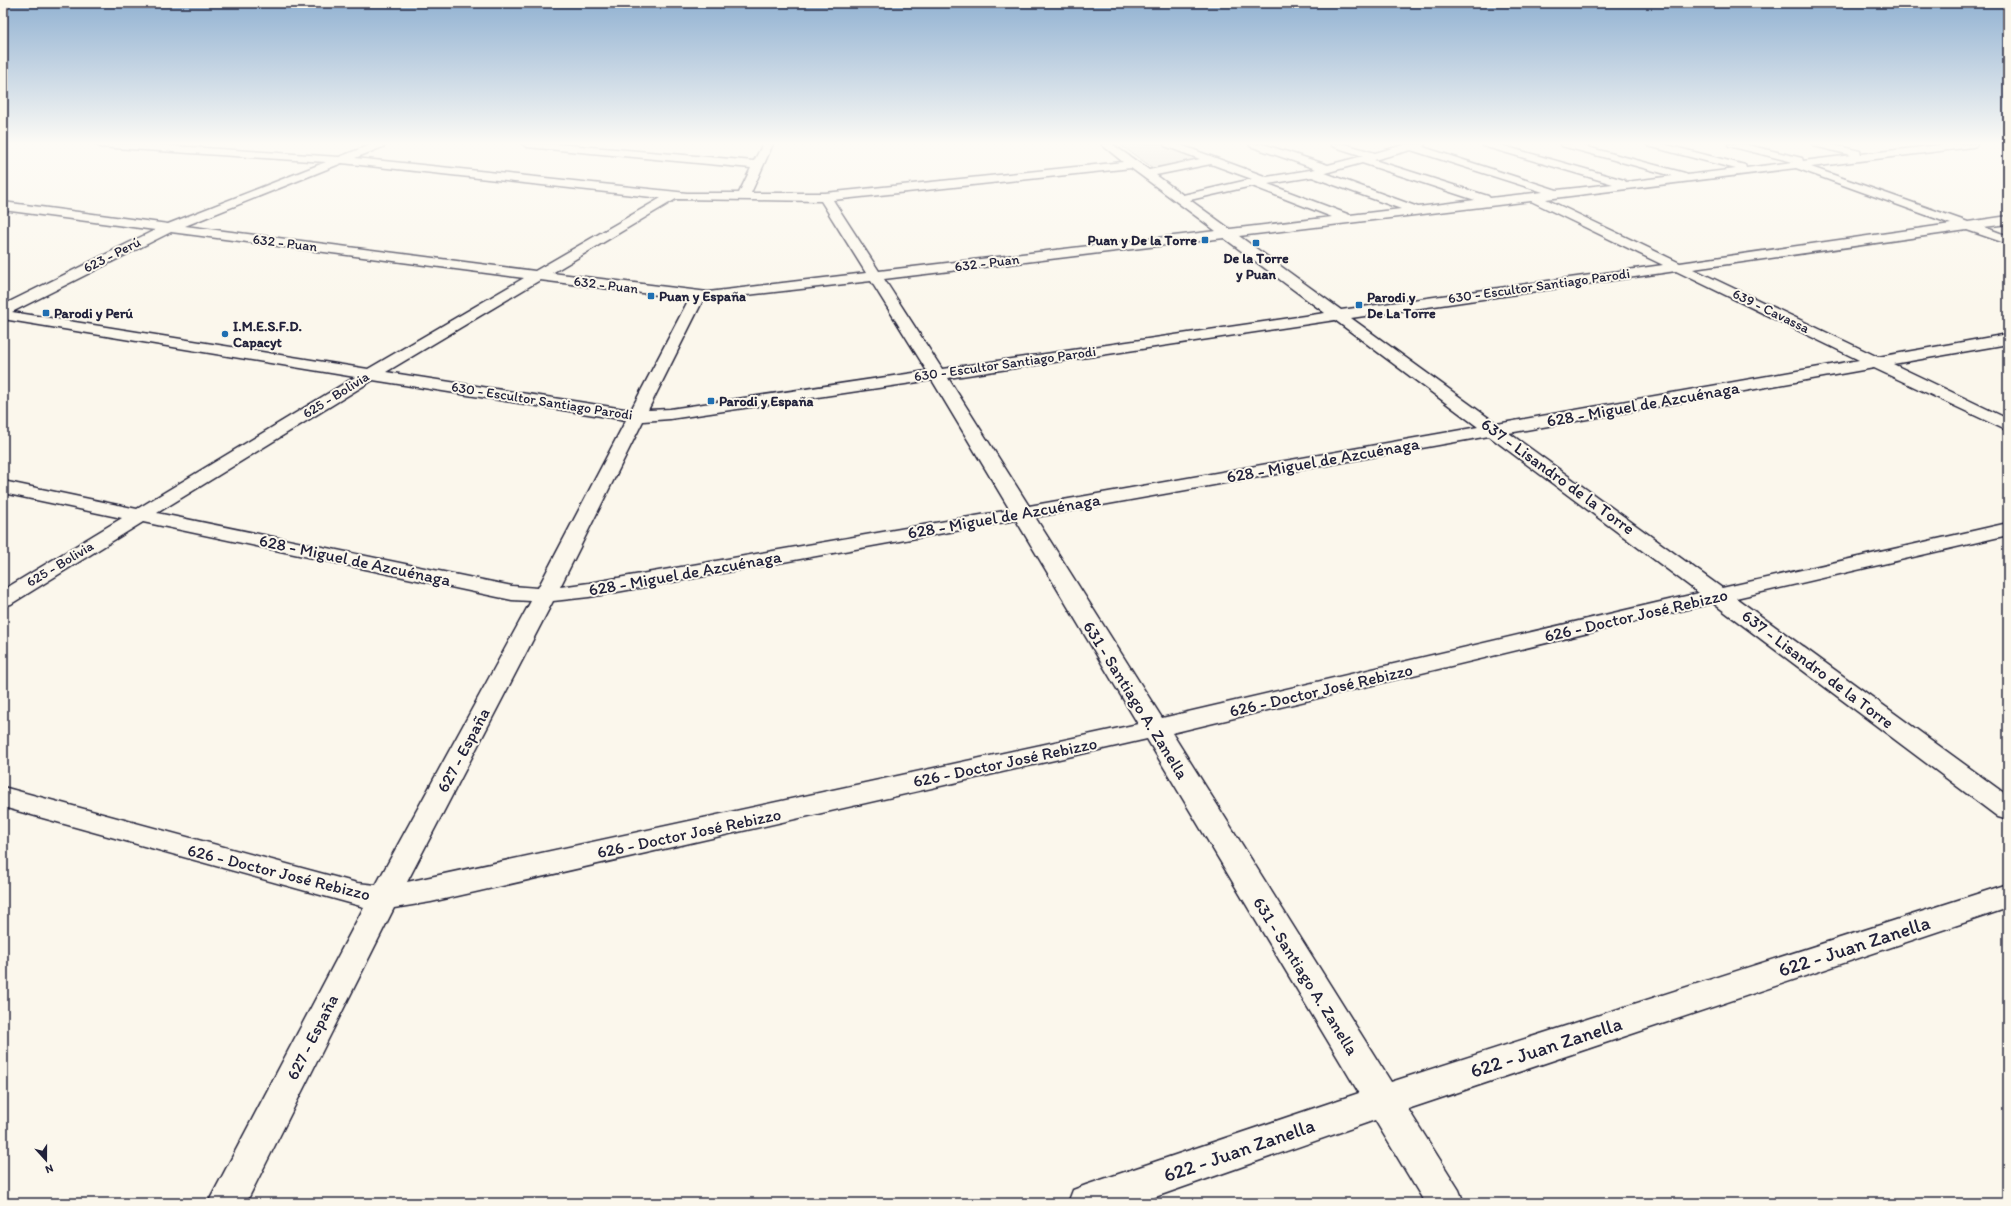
<svg xmlns="http://www.w3.org/2000/svg" width="2011" height="1206" font-family="Itim,sans-serif">
<rect width="100%" height="100%" fill="#fbf7ec"/>
<filter id="ink" filterUnits="userSpaceOnUse"><feTurbulence type="fractalNoise" baseFrequency=".025" numOctaves="2"/><feDisplacementMap in="SourceGraphic" scale="8" xChannelSelector="R" yChannelSelector="G"/><feConvolveMatrix kernelMatrix="1 2 1 2 8 2 1 2 1" color-interpolation-filters="sRGB"/></filter>
<g filter="url(#ink)">
<!-- green -->
<polygon fill="#dbd8d3" stroke="#7e7d87" points="1119,144 1162,144 1204,159 1161,169 1153,168"/>
<g fill="none" stroke-linecap="round" stroke-linejoin="round">
<!-- minor casing -->
<g stroke="#22223b" stroke-width="3">
<path id="minor" d="M95 144H145L339 157 373 144H386L385 146 355 158 687 193H739L751 168 527 147 522 144H557L754 161 763 144H773L751 193H825L1123 162 1101 144H1112L1149 170 1200 159 1165 146 1164 144H1178L1267 177 1316 169 1250 146 1249 144H1263L1328 165 1363 156 1332 146 1331 144H1345L1375 153 1407 144H1425L1423 147 1557 190 1613 184 1483 146 1482 144H1497L1624 180 1626 182 1673 176 1562 146 1561 144H1576L1685 173 1687 175 1736 169 1648 146 1647 144H1663L1745 165 1746 168 1793 162 1729 146 1728 144H1744L1802 158 1803 161 1851 155 1814 146 1813 144H1830L1860 151 1861 154 1949 144H1977L1976 146 1972 147 1811 167 1968 222 2008 216V224L1984 227 2008 236V244L1967 230 1693 269 1878 357 2008 334V344L1893 364 2008 419V431L1874 368 1509 433 1722 588 2008 523V535L1736 598 2008 796V820L1998 817 1713 603 1172 733 1391 1082 2008 884V908L1408 1109 1459 1190 1464 1203H1425L1375 1120 1138 1203H1068L1073 1190 1086 1185 1359 1093 1147 739 431 902 394 908 246 1203H208L364 907 3 807V787L357 883 376 885 531 601 512 600 143 522 11 604 3 606V590L122 518 3 493V481L137 509 355 377 3 319V305L155 230 3 210V202L168 224 326 162 100 147ZM1411 150 1543 192 1490 198 1488 196 1374 160ZM342 163 661 198 535 271 185 226ZM1362 163 1475 200 1418 207 1325 173ZM1211 164 1252 179 1183 195 1156 175ZM1131 168 1216 231 879 271 833 200ZM1796 168 1951 224 1680 263 1546 199ZM1312 177 1401 209 1350 215 1268 184ZM1252 186 1332 217 1230 229 1190 200ZM676 199 821 201 866 273 708 292 552 273ZM1531 201 1663 265 1341 310 1239 236ZM171 232 524 278 368 369 12 312ZM1224 238 1325 313 942 369 884 279ZM1676 271 1859 360 1497 424 1351 318ZM540 280 689 299 631 410 386 372ZM871 281 927 371 670 409 648 410 703 300ZM1335 320 1478 427 1029 506 948 378ZM373 380 626 420 538 588 512 586 157 513ZM932 380 1010 510 589 583 560 587 643 421 670 419ZM1489 436 1699 593 1162 718 1035 517ZM1016 520 1138 724 407 882 553 601 589 597Z"/>
</g>
<!-- minor -->
<use href="#minor" fill="#fbf7ec" fill-rule="evenodd"/>
</g>
</g>
<!-- sky -->
<linearGradient id="sky" x2="0" y2="1"><stop stop-color="#92b2d2"/><stop offset="0.46" stop-color="#fdfbf6"/><stop offset="1" stop-color="#fdfbf6" stop-opacity="0"/></linearGradient>
<rect width="2011" height="312" fill="url(#sky)"/>
<!-- markers -->
<g fill="#1f6fb2" stroke="#fbf7ec" stroke-width="1.5">
<rect x="1201" y="236" width="8" height="8" rx="2"/>
<rect x="1252" y="239" width="8" height="8" rx="2"/>
<rect x="647" y="292" width="8" height="8" rx="2"/>
<rect x="1355" y="301" width="8" height="8" rx="2"/>
<rect x="42" y="309" width="8" height="8" rx="2"/>
<circle cx="225" cy="334" r="4"/>
<rect x="707" y="397" width="8" height="8" rx="2"/>
</g>
<g text-anchor="middle" dominant-baseline="central" stroke-width="4" stroke-linejoin="round" paint-order="stroke">
<!-- far-poi labels -->
<g font-size="14" font-weight="bold" fill="#22223b" stroke="#fbf7ec" text-anchor="start">
<text x="1197" y="240" text-anchor="end">Puan y De la Torre</text>
<text x="1256" y="258" text-anchor="middle">De la Torre<tspan x="1256" dy="16">y Puan</tspan></text>
<text x="659" y="296">Puan y España</text>
<text x="1367" y="297">Parodi y<tspan x="1367" dy="16">De La Torre</tspan></text>
<text x="54" y="313">Parodi y Perú</text>
<text x="233" y="326">I.M.E.S.F.D.<tspan x="233" dy="16">Capacyt</tspan></text>
<text x="719" y="401">Parodi y España</text>
</g>
<!-- far-street labels -->
<g font-size="14" fill="#22223b" stroke="#fbf7ec">
<text transform="translate(285 243) rotate(7)">632 - Puan</text>
<text transform="translate(112 255) rotate(-27)">623 - Perú</text>
<text transform="translate(987 263) rotate(-7)">632 - Puan</text>
<text transform="translate(606 285) rotate(7)">632 - Puan</text>
<text transform="translate(1539 286) rotate(-8)">630 - Escultor Santiago Parodi</text>
<text transform="translate(1771 311) rotate(26)">639 - Cavassa</text>
<text transform="translate(1005 364) rotate(-8)">630 - Escultor Santiago Parodi</text>
<text transform="translate(336 395) rotate(-32)">625 - Bolivia</text>
<text transform="translate(542 401) rotate(9)">630 - Escultor Santiago Parodi</text>
<text transform="translate(60 564) rotate(-31)">625 - Bolivia</text>
</g>
<!-- street labels -->
<g font-size="17" fill="#22223b" stroke="#fbf7ec">
<text transform="translate(1643 404) rotate(-10)">628 - Miguel de Azcuénaga</text>
<text transform="translate(1323 460) rotate(-10)">628 - Miguel de Azcuénaga</text>
<text transform="translate(1558 476) rotate(36)">637 - Lisandro de la Torre</text>
<text transform="translate(1004 516) rotate(-10)">628 - Miguel de Azcuénaga</text>
<text transform="translate(355 560) rotate(12)">628 - Miguel de Azcuénaga</text>
<text transform="translate(685 573) rotate(-10)">628 - Miguel de Azcuénaga</text>
<text transform="translate(1636 615) rotate(-13)">626 - Doctor José Rebizzo</text>
<text transform="translate(1818 669) rotate(37)">637 - Lisandro de la Torre</text>
<text transform="translate(1321 690) rotate(-13)">626 - Doctor José Rebizzo</text>
<text transform="translate(1136 700) rotate(58)">631 - Santiago A. Zanella</text>
<text transform="translate(463 750) rotate(-62)">627 - España</text>
<text transform="translate(1005 762) rotate(-12)">626 - Doctor José Rebizzo</text>
<text transform="translate(689 833) rotate(-12)">626 - Doctor José Rebizzo</text>
<text transform="translate(279 872) rotate(14)">626 - Doctor José Rebizzo</text>
<text transform="translate(1306 976) rotate(58)">631 - Santiago A. Zanella</text>
<text transform="translate(312 1037) rotate(-63)">627 - España</text>
</g>
<!-- near-street labels -->
<g font-size="20" fill="#22223b" stroke="#fbf7ec">
<text transform="translate(1854 946) rotate(-18)">622 - Juan Zanella</text>
<text transform="translate(1546 1047) rotate(-18)">622 - Juan Zanella</text>
<text transform="translate(1239 1150) rotate(-19)">622 - Juan Zanella</text>
</g>
</g>
<!-- margin -->
<rect width="2011" height="1206" fill="none" stroke="#fbf7ec" stroke-width="16"/>
<rect x="8" y="8" width="1995" height="1190" fill="none" stroke="#22223b" stroke-width="1.5" filter="url(#ink)"/>
<!-- north arrow -->
<g transform="translate(46 1160) rotate(159)" stroke="#fbf7ec" stroke-width="3" paint-order="stroke">
<path d="M0-3L7 15L0 10L-7 15Z" fill="#22223b"/>
<text y="-6" font-size="11" font-weight="bold" text-anchor="middle" fill="#22223b">N</text>
</g>
</svg>
